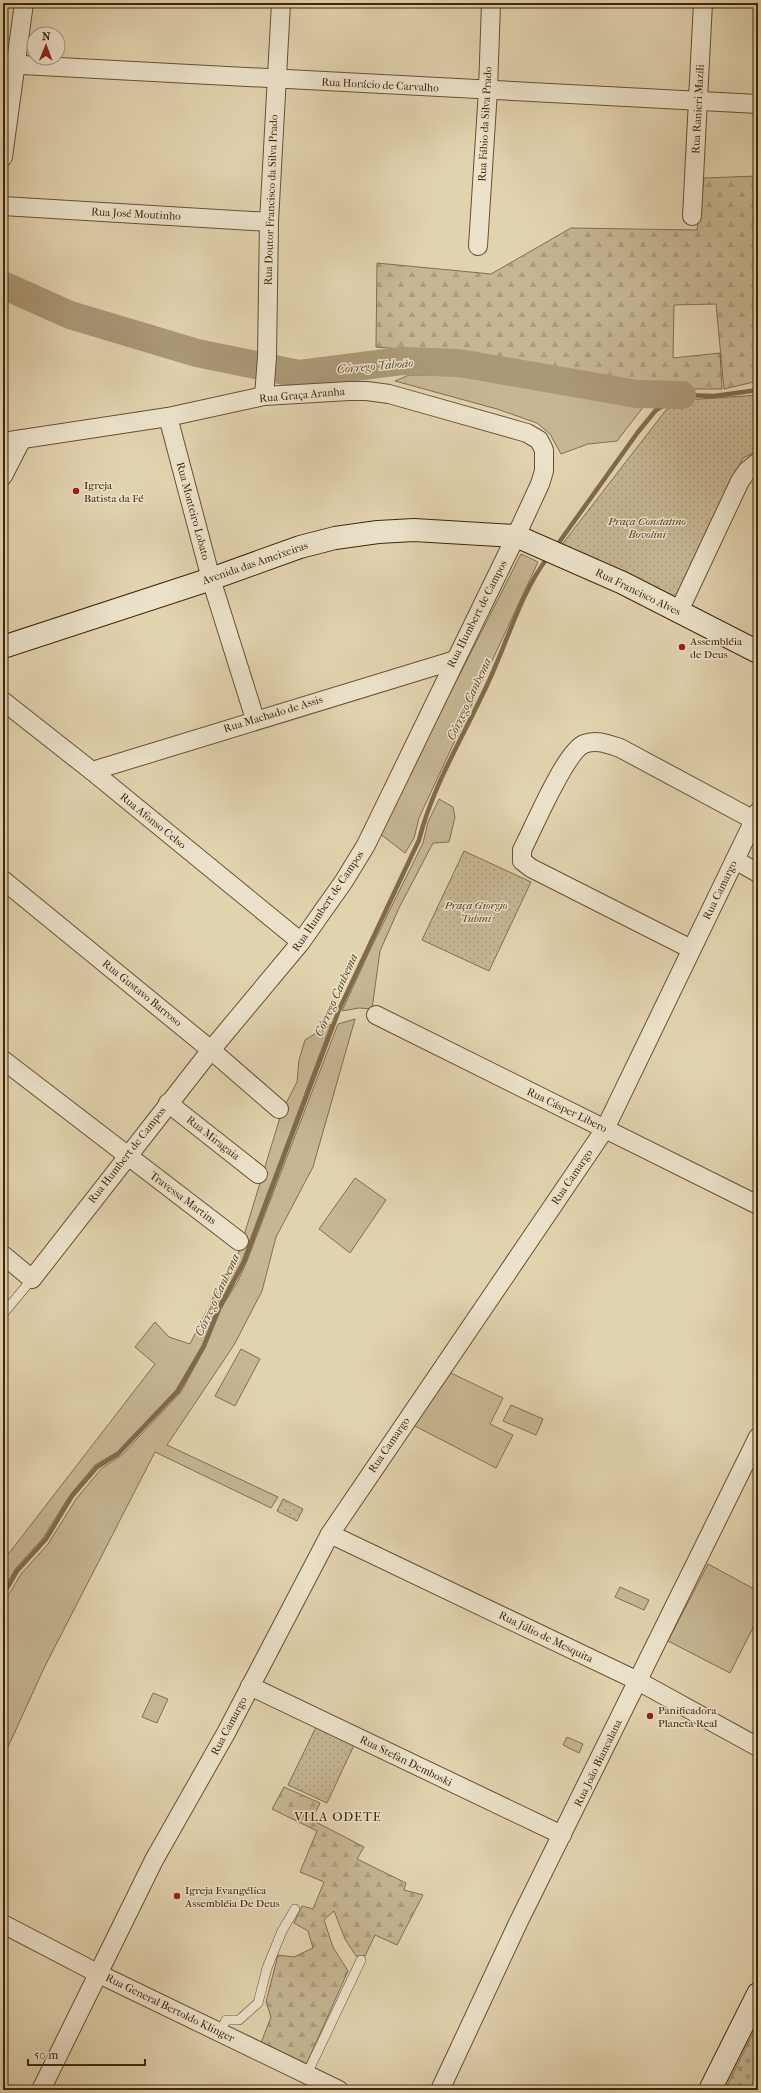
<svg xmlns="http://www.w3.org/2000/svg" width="761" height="2093" font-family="'IM FELL French Canon',serif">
<defs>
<pattern id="forest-firs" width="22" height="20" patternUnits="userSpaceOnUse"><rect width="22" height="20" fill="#c6b693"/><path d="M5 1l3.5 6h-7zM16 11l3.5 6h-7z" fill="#ab9c7d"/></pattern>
<pattern id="cemetery-stones" width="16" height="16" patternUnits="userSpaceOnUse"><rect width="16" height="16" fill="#c6b693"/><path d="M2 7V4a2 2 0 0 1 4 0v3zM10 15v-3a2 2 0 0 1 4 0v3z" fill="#ab9c7d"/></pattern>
<pattern id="park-dots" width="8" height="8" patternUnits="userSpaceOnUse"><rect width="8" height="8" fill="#c6b693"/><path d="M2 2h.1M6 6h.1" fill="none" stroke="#ab9c7d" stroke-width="1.8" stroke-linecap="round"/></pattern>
</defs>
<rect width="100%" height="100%" fill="#e2d3af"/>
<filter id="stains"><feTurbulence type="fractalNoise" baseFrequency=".005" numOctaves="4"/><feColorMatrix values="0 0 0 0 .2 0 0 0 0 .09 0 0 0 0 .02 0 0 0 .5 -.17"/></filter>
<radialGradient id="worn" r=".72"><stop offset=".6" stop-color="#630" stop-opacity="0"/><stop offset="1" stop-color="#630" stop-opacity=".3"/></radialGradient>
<!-- grass -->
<g fill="#c6b693" stroke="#826e4e">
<polygon points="409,375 471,376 516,382 604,400 644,406 617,441 588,444 561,454 550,434 537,423 497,409 395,381"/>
<polygon points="521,554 538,562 419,818 414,838 405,853 379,833"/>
<polygon points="439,799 453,807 455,817 449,842 433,843 399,908 380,951 372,1009 359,1008 342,1011 369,952 423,843 428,822"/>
<polygon points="355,1019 313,1167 276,1237 262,1291 234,1345 167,1445 278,1497 271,1508 155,1452 44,1668 3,1758 3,1604 21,1574 48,1544 76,1499 101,1469 122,1455 181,1392 205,1347 221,1308 238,1281 247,1261 338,1024"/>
<polygon points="331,1024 242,1261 217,1308 202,1346 176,1390 117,1452 95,1465 70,1495 43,1538 16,1568 3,1589 3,1561 155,1364 135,1347 155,1322 169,1337 190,1344 221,1282 238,1255 282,1111 297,1082 299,1060 305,1040"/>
<polygon points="355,1178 386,1200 350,1253 319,1229"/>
<polygon points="241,1349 260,1359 235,1406 215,1396"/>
<polygon points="449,1372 503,1398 490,1424 513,1435 496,1468 411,1424"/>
<polygon points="511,1405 543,1419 536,1435 503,1421"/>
<polygon points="708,1564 758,1591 758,1618 730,1673 668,1641"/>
<polygon points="620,1587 649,1600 644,1610 615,1597"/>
<polygon points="153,1693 168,1699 157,1723 142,1717"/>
<polygon points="567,1737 583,1744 579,1753 563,1745"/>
</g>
<!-- forest -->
<g fill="url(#forest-firs)" stroke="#826e4e">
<polygon points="758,176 758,381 724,389 716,304 674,305 673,358 720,353 722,389 639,389 617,380 445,353 376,347 377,263 491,274 571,228 697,230 704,178"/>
<polygon points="284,1787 320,1803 312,1820 364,1847 357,1859 406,1883 404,1890 423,1895 397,1945 375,1935 365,1956 356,1956 345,1939 334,1911 324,1920 333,1947 348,1971 306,2065 261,2043 271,2017 266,2002 278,1955 294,1957 313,1948 308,1931 294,1923 302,1906 313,1909 324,1882 300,1872 317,1831 272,1809"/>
</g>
<!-- cemetery -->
<polygon fill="url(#cemetery-stones)" stroke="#826e4e" points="758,2023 758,2090 725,2090"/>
<!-- park -->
<g fill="url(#park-dots)" stroke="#826e4e">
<polygon points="758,395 758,451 743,458 673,606 560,547 666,410 686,400"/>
<polygon points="464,851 531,882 489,971 422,940"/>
<polygon points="283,1499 303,1509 297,1521 277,1511"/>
<polygon points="318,1723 356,1741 327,1803 288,1785"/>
</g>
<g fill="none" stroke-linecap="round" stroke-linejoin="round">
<!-- stream -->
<g stroke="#806a4b" stroke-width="4.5">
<polyline points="555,548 638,432 656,410 682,395 714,396 758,390"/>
<path d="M3 1595 17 1571 46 1539 72 1496 97 1467 118 1454 178 1391 204 1346 219 1309 244 1262 339 1010 419 840C434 781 468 729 492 674 510 634 522 591 548 557"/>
</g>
<!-- river -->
<polyline stroke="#ab9877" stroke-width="28" points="3,285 70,315 197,353 299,374 402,361 459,363 637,394 682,395"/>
<!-- lane casing -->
<g stroke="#685132" stroke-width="10">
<g id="lane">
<polyline points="3,1314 32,1279"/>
<polyline points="220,2032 226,2020 239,2020 258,2003 267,1968 282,1931 295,1909"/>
<polyline points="307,2074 361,1960"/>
</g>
</g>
<!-- street casing -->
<g stroke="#685132" stroke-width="20">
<g id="street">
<polyline points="3,64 758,104"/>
<polyline points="3,157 24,3"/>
<polyline points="3,206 269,222"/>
<polyline points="692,216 703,3"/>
<polyline points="478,246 488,90 491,3"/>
<polyline points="264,396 267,357 269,222 281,3"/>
<polyline points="168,417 211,579 255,719"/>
<polyline points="3,442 168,417 264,396 349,391 367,391 389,394 527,433 539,440 544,450 544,471 540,484 516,536 366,845 344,881 301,942 211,1050 32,1279 3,1255"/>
<polyline points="3,476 22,439"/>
<polyline points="679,611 740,481 747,471 758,462"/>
<polyline points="3,701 92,771 301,942"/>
<polyline points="92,771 455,660"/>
<polyline points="735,860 758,873"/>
<polyline points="3,880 211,1050 279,1109"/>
<path d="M691 949 531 868 522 861V850C533 829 565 752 584 744 596 739 608 744 620 748L754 820"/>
<polyline points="376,1015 758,1205"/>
<polyline points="3,1060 239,1241"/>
<polyline points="168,1103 258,1174"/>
<polyline points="330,1534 638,1681 758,1747"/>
<polyline points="250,1686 562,1835"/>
<polyline points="3,1924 99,1974 339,2090"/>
<polyline points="41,2090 154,1860 226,1733 330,1534 605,1129 758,812"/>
<polyline points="440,2090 518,1923 758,1437"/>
</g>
</g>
<!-- secondary casing -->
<g stroke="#3f2609" stroke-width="24">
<g id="secondary">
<polyline points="3,647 211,579 300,547 335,538 378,532 414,530 516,536 623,583 758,652"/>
<polyline points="710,2090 758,1994"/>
</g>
</g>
<!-- lane -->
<use href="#lane" stroke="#ece2cb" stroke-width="9"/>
<!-- street -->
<use href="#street" stroke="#ece2cb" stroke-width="18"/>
<!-- secondary -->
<use href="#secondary" stroke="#ece2cb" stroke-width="22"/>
</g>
<!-- markers -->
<g fill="#8f2418" stroke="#ece2cb" stroke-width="1.5">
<circle cx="76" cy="491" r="4"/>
<circle cx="682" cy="647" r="4"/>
<circle cx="650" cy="1716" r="4"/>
<circle cx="177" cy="1896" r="4"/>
</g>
<g text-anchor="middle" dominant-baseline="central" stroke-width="3" stroke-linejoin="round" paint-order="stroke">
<!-- street labels -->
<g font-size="11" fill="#3f2609" stroke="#ece2cb">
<text transform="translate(380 85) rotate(3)">Rua Horácio de Carvalho</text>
<text transform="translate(698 109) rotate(-87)">Rua Ranieri Mazili</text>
<text transform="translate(485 124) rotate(-87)">Rua Fábio da Silva Prado</text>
<text transform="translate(271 200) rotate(-88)">Rua Doutor Francisco da Silva Prado</text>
<text transform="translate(136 214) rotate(3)">Rua José Moutinho</text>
<text transform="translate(302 395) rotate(-5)">Rua Graça Aranha</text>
<text transform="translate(193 511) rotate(75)">Rua Monteiro Lobato</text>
<text transform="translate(255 563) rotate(-19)">Avenida das Ameixeiras</text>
<text transform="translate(638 592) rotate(26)">Rua Francisco Alves</text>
<text transform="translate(477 614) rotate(-63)">Rua Humbert de Campos</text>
<text transform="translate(273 714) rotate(-17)">Rua Machado de Assis</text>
<text transform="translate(153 821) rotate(39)">Rua Afonso Celso</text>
<text transform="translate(720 890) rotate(-64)">Rua Camargo</text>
<text transform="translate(328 901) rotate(-56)">Rua Humbert de Campos</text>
<text transform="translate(142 993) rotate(39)">Rua Gustavo Barroso</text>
<text transform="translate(567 1110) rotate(26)">Rua Cásper Libero</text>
<text transform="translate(213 1138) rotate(38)">Rua Miragaia</text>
<text transform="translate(127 1155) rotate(-52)">Rua Humbert de Campos</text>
<text transform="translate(572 1177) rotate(-56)">Rua Camargo</text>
<text transform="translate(183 1198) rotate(37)">Travessa Martins</text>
<text transform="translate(389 1445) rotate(-56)">Rua Camargo</text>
<text transform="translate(546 1637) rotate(26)">Rua Júlio de Mesquita</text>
<text transform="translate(229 1726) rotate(-62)">Rua Camargo</text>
<text transform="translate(406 1761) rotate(26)">Rua Stefan Demboski</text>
<text transform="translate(598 1763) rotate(-64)">Rua João Biancalana</text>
<text transform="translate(170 2008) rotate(26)">Rua General Bertoldo Klinger</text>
</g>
<!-- poi labels -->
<g font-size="11" fill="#3f2609" stroke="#ece2cb" text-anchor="start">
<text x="84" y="485">Igreja<tspan x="84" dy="13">Batista da Fé</tspan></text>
<text x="690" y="641">Assembléia<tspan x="690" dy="13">de Deus</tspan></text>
<text x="658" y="1710">Panificadora<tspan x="658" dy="13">Planeta Real</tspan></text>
<text x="185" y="1890">Igreja Evangélica<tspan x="185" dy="13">Assembléia De Deus</tspan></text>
</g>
<!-- park labels -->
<g font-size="11" font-style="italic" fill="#5a4325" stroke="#ece2cb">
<text x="647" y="521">Praça Constatino<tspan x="647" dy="13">Bovolini</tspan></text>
<text x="476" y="905">Praça Giorgio<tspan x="476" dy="13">Tubini</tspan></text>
</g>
<!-- water labels -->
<g font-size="12" font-style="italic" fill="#5f482a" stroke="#ece2cb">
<text transform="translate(375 366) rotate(-5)">Córrego Taboão</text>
<text transform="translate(469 699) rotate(-65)">Córrego Canhema</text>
<text transform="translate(336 995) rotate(-66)">Córrego Canhema</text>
<text transform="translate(217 1295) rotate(-65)">Córrego Canhema</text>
</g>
<!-- quarter labels -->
<g font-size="13" letter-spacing="1" fill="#3f2609" stroke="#ece2cb">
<text x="338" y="1816">VILA ODETE</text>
</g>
</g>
<!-- margin -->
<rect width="761" height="2093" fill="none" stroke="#e2d3af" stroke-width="16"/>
<rect x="4" y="4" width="753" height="2085" fill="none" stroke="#3f2609" stroke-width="2"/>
<rect x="8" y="8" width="745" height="2077" fill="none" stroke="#3f2609"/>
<!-- north arrow -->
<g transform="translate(46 46) rotate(1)"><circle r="19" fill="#ece2cb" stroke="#a7977d"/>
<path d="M0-3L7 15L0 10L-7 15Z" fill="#8f2418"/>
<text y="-6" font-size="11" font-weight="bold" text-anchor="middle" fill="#3f2609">N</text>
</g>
<!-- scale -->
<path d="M28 2059v6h117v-6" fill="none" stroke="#3f2609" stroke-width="2"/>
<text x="34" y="2059" font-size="12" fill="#3f2609" stroke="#ece2cb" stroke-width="3" paint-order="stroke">50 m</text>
<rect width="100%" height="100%" filter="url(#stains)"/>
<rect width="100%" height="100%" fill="url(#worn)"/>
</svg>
